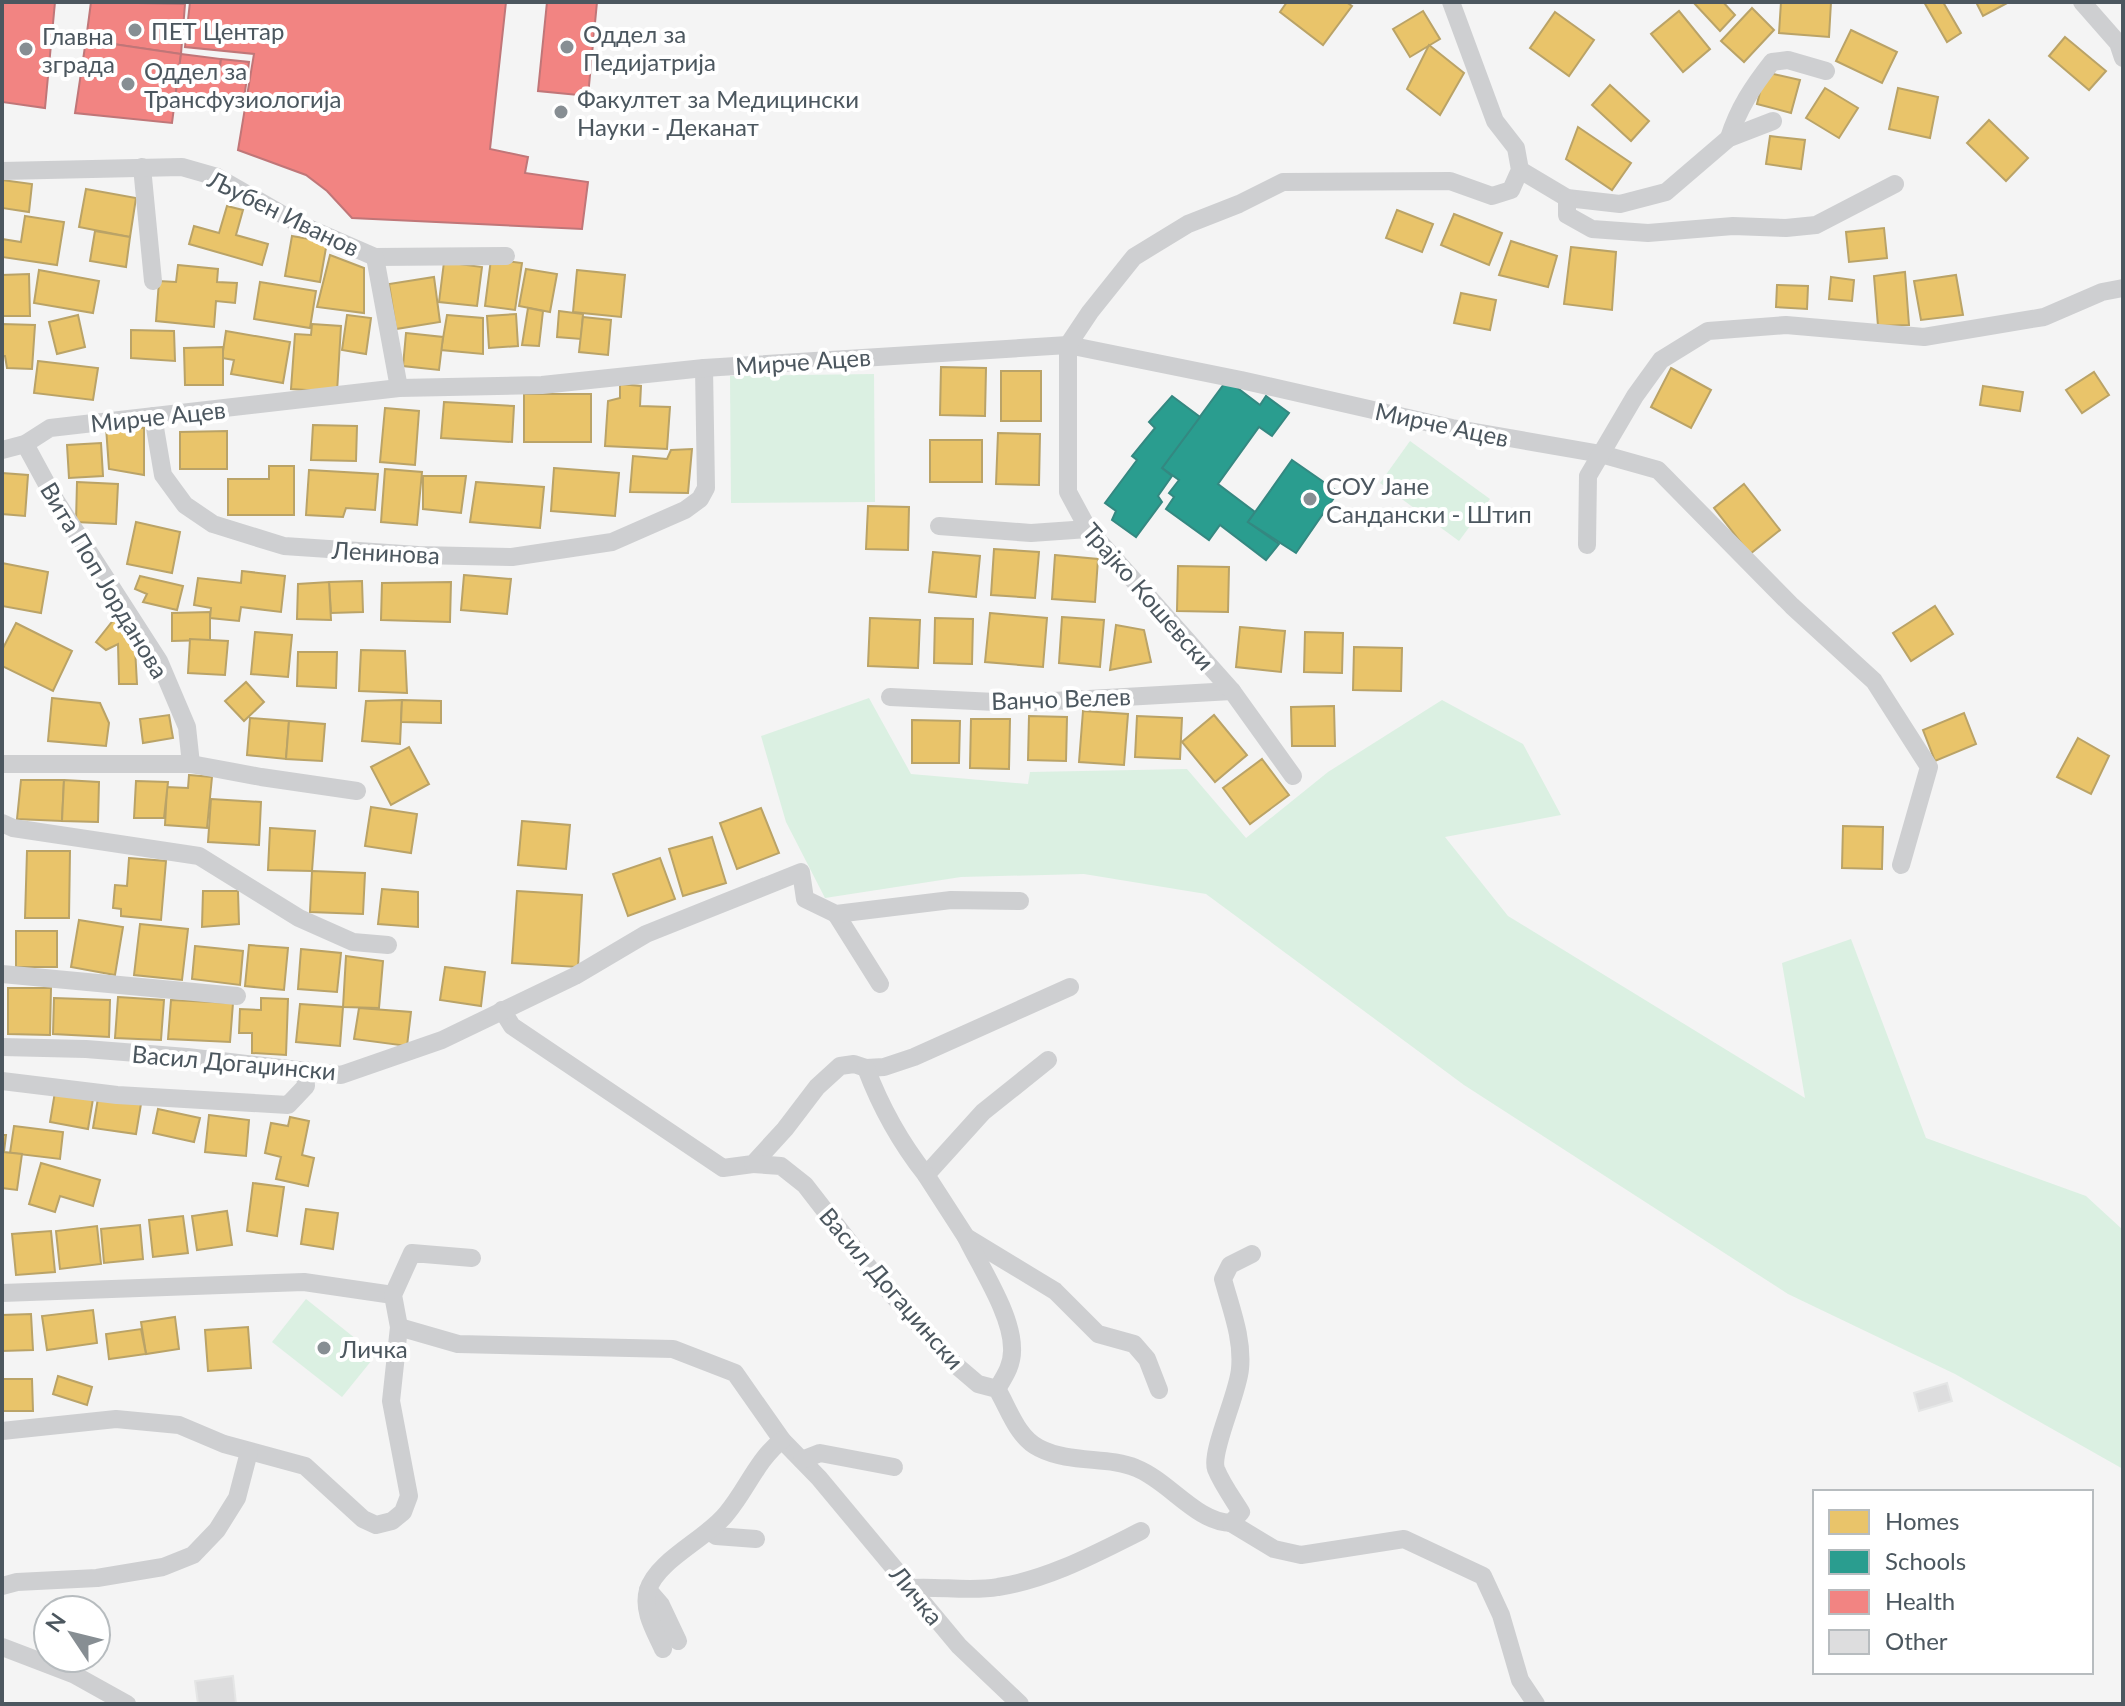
<svg xmlns="http://www.w3.org/2000/svg" width="2125" height="1706" font-family="Lato,sans-serif">
<rect width="100%" height="100%" fill="#f4f4f4"/>
<!-- green -->
<g fill="#dbf0e2">
<polygon points="874,374 875,502 731,503 730,376"/>
<polygon points="1410,441 1490,499 1459,541 1380,483"/>
<polygon points="869,698 911,774 1028,784 1030,772 1187,769 1246,838 1328,772 1442,700 1523,744 1561,815 1445,837 1508,916 1805,1098 1782,963 1851,939 1926,1138 2086,1196 2123,1230 2123,1469 1955,1374 1788,1294 1464,1085 1206,894 1084,874 961,877 825,898 786,822 761,736"/>
<polygon points="306,1299 376,1355 342,1397 272,1342"/>
</g>
<!-- homes -->
<g fill="#e9c46a" stroke="#baa367" stroke-width="2">
<polygon points="1287,2 1346,2 1352,6 1323,45 1280,12"/>
<polygon points="1693,2 1723,2 1735,15 1720,31"/>
<polygon points="1781,2 1831,2 1829,37 1779,33"/>
<polygon points="1924,2 1943,2 1961,33 1947,42"/>
<polygon points="1976,2 2009,2 1983,16"/>
<polygon points="1752,8 1774,30 1744,62 1721,41"/>
<polygon points="1423,11 1440,39 1410,57 1393,29"/>
<polygon points="1679,11 1710,49 1683,72 1651,34"/>
<polygon points="1555,12 1594,40 1569,76 1530,48"/>
<polygon points="1851,30 1897,52 1882,83 1836,61"/>
<polygon points="2065,37 2106,71 2089,90 2049,56"/>
<polygon points="1429,45 1464,73 1440,115 1407,89"/>
<polygon points="1765,72 1800,80 1791,113 1757,104"/>
<polygon points="1610,85 1649,121 1631,141 1592,105"/>
<polygon points="1825,88 1858,108 1839,138 1806,118"/>
<polygon points="1898,88 1938,97 1930,138 1889,129"/>
<polygon points="1989,120 2028,158 2006,181 1967,143"/>
<polygon points="1578,127 1631,163 1612,190 1566,159"/>
<polygon points="1770,136 1805,140 1801,169 1766,164"/>
<polygon points="2,180 32,184 29,212 2,208"/>
<polygon points="86,189 136,198 130,237 79,227"/>
<polygon points="227,206 243,210 236,235 268,244 262,265 189,244 194,226 219,233"/>
<polygon points="1397,210 1433,224 1422,252 1386,238"/>
<polygon points="1454,214 1502,233 1489,265 1441,245"/>
<polygon points="25,216 64,222 57,265 2,257 2,239 21,242"/>
<polygon points="1884,228 1887,258 1849,262 1846,232"/>
<polygon points="95,231 130,237 126,267 90,261"/>
<polygon points="292,236 327,242 320,282 285,276"/>
<polygon points="1511,241 1557,256 1548,287 1499,275"/>
<polygon points="1571,247 1616,252 1612,310 1564,304"/>
<polygon points="330,255 364,268 364,313 317,307"/>
<polygon points="491,259 522,263 515,310 485,306"/>
<polygon points="444,262 482,267 477,306 439,302"/>
<polygon points="178,265 218,269 217,282 237,283 235,303 216,301 214,327 156,321 159,281 176,282"/>
<polygon points="526,269 557,274 550,312 519,306"/>
<polygon points="39,270 99,281 93,313 34,303"/>
<polygon points="577,270 625,275 621,317 573,312"/>
<polygon points="1905,272 1909,325 1878,326 1874,276"/>
<polygon points="29,274 30,316 2,316 2,275"/>
<polygon points="1956,275 1963,315 1921,320 1914,281"/>
<polygon points="434,277 440,322 396,329 389,284"/>
<polygon points="1831,277 1854,280 1852,301 1829,299"/>
<polygon points="260,282 316,291 310,328 254,319"/>
<polygon points="1777,285 1808,286 1807,309 1776,307"/>
<polygon points="1461,293 1496,300 1490,330 1454,323"/>
<polygon points="528,308 543,311 539,346 522,345"/>
<polygon points="559,311 583,314 581,339 557,337"/>
<polygon points="516,314 518,346 489,348 487,316"/>
<polygon points="78,315 85,347 57,354 49,322"/>
<polygon points="347,315 371,318 366,354 342,350"/>
<polygon points="447,315 483,318 483,354 441,350"/>
<polygon points="583,317 611,320 608,355 579,352"/>
<polygon points="2,324 35,325 32,369 7,368 5,356 2,356"/>
<polygon points="312,324 341,326 337,392 291,389 295,334 311,335"/>
<polygon points="131,330 174,331 175,361 131,358"/>
<polygon points="226,331 290,342 283,383 231,374 234,360 222,358"/>
<polygon points="406,333 443,337 439,370 403,366"/>
<polygon points="223,347 223,385 185,385 184,348"/>
<polygon points="38,361 98,368 93,400 34,393"/>
<polygon points="941,367 986,368 985,416 940,415"/>
<polygon points="1671,368 1711,390 1691,428 1651,407"/>
<rect x="1001" y="371" width="40" height="50"/>
<polygon points="2094,372 2109,395 2082,413 2066,390"/>
<polygon points="620,384 641,386 640,406 670,407 667,449 605,446 608,401 620,398"/>
<polygon points="1983,386 2023,392 2020,411 1980,405"/>
<rect x="524" y="394" width="67" height="48"/>
<polygon points="444,402 514,406 512,442 441,438"/>
<polygon points="385,408 419,411 415,465 380,462"/>
<polygon points="313,425 357,426 356,461 311,460"/>
<polygon points="106,427 144,428 144,475 109,469"/>
<polygon points="227,431 227,469 180,469 180,432"/>
<polygon points="998,433 1040,434 1039,485 996,484"/>
<rect x="930" y="440" width="52" height="42"/>
<polygon points="101,443 103,476 69,478 67,445"/>
<polygon points="692,449 688,493 630,492 633,456 667,459 671,450"/>
<polygon points="269,466 294,466 294,515 228,515 228,479 269,479"/>
<polygon points="554,468 619,473 615,516 551,511"/>
<polygon points="385,469 422,472 417,525 381,522"/>
<polygon points="309,470 378,474 375,510 346,508 343,517 306,515"/>
<polygon points="2,473 28,475 25,516 2,514"/>
<polygon points="423,476 466,476 461,513 423,509"/>
<polygon points="77,482 118,484 116,524 76,522"/>
<polygon points="476,482 544,487 540,528 470,522"/>
<polygon points="1744,484 1780,530 1750,554 1714,508"/>
<polygon points="868,506 909,507 908,550 866,549"/>
<polygon points="136,522 180,532 172,573 127,564"/>
<polygon points="994,549 1039,552 1035,598 991,595"/>
<polygon points="933,552 980,556 976,597 929,592"/>
<polygon points="1055,555 1098,559 1095,602 1052,599"/>
<polygon points="2,563 48,572 41,613 2,606"/>
<polygon points="1178,566 1229,567 1228,612 1177,611"/>
<polygon points="242,571 285,576 281,612 241,607 239,621 210,618 211,608 194,605 198,578 241,583"/>
<polygon points="464,575 511,579 507,614 461,610"/>
<polygon points="140,576 183,586 177,610 143,602 147,594 135,589"/>
<polygon points="362,581 363,612 331,613 329,582"/>
<polygon points="329,582 331,620 297,619 298,584"/>
<polygon points="451,582 450,622 381,620 382,583"/>
<polygon points="1935,606 1953,634 1911,661 1893,633"/>
<polygon points="210,612 210,640 172,641 172,613"/>
<polygon points="990,613 1047,618 1043,667 985,662"/>
<polygon points="1062,617 1104,620 1100,667 1059,663"/>
<polygon points="115,618 135,648 137,684 119,684 118,644 106,650 96,642"/>
<polygon points="870,618 920,620 918,668 868,666"/>
<polygon points="935,618 973,619 972,664 934,663"/>
<polygon points="16,623 72,651 53,691 2,666 2,650"/>
<polygon points="1116,625 1144,630 1151,662 1110,670"/>
<polygon points="1240,627 1285,631 1281,672 1236,667"/>
<polygon points="255,632 292,635 288,677 251,674"/>
<polygon points="1305,632 1343,633 1342,673 1304,672"/>
<polygon points="190,639 228,641 225,675 188,673"/>
<polygon points="1354,647 1402,648 1401,691 1353,690"/>
<polygon points="361,650 405,651 407,693 359,691"/>
<polygon points="298,652 337,652 336,688 297,686"/>
<polygon points="246,682 264,702 244,721 225,701"/>
<polygon points="52,698 100,703 109,723 106,746 48,741"/>
<polygon points="402,700 400,744 362,741 366,701"/>
<polygon points="402,700 441,701 441,723 401,722"/>
<polygon points="1334,706 1335,746 1292,746 1291,707"/>
<polygon points="1083,711 1128,714 1124,765 1079,762"/>
<polygon points="1964,713 1976,744 1935,761 1923,730"/>
<polygon points="169,715 173,738 143,743 140,719"/>
<polygon points="1214,715 1247,755 1215,782 1182,742"/>
<polygon points="1029,716 1067,717 1066,761 1028,760"/>
<polygon points="1137,716 1182,718 1180,759 1135,757"/>
<polygon points="250,718 289,721 286,759 247,755"/>
<polygon points="971,719 1010,719 1009,769 970,768"/>
<polygon points="912,720 960,721 959,763 912,763"/>
<polygon points="289,721 325,724 322,761 286,759"/>
<polygon points="2078,738 2109,756 2091,794 2057,777"/>
<polygon points="409,747 429,784 391,805 371,767"/>
<polygon points="1262,759 1289,795 1250,824 1223,788"/>
<polygon points="189,775 212,777 207,828 165,825 167,787 188,788"/>
<polygon points="21,780 64,780 62,821 17,819"/>
<polygon points="64,780 99,782 98,822 62,821"/>
<polygon points="136,781 168,782 164,818 134,818"/>
<polygon points="211,799 261,802 259,845 208,842"/>
<polygon points="371,807 417,814 411,853 365,846"/>
<polygon points="761,808 779,853 737,869 720,823"/>
<polygon points="522,821 570,825 566,869 518,865"/>
<polygon points="1843,826 1883,827 1882,869 1842,868"/>
<polygon points="270,828 315,831 312,871 268,870"/>
<polygon points="712,837 726,883 683,896 669,849"/>
<polygon points="27,851 70,851 69,918 25,918"/>
<polygon points="129,858 166,861 161,920 121,916 121,909 113,908 115,885 127,886"/>
<polygon points="660,858 675,899 628,916 613,874"/>
<polygon points="312,871 365,873 363,914 310,912"/>
<polygon points="382,889 418,892 418,927 378,924"/>
<polygon points="203,891 238,891 239,924 202,927"/>
<polygon points="517,891 582,895 578,967 512,963"/>
<polygon points="79,920 123,927 115,975 71,967"/>
<polygon points="140,924 188,929 182,980 134,975"/>
<rect x="16" y="931" width="41" height="36"/>
<polygon points="249,945 288,948 284,990 245,986"/>
<polygon points="195,946 243,951 240,985 192,979"/>
<polygon points="301,949 341,953 337,992 298,989"/>
<polygon points="346,956 383,961 379,1008 343,1007"/>
<polygon points="445,967 485,972 481,1006 440,1000"/>
<polygon points="8,988 51,988 50,1035 8,1034"/>
<polygon points="118,997 164,1000 161,1040 115,1038"/>
<polygon points="54,998 110,1000 109,1037 53,1034"/>
<polygon points="261,998 288,999 286,1055 252,1053 252,1033 239,1033 240,1009 261,1010"/>
<polygon points="171,1000 233,1003 230,1042 168,1039"/>
<polygon points="300,1004 343,1007 340,1046 296,1042"/>
<polygon points="359,1008 411,1012 407,1046 354,1039"/>
<polygon points="55,1092 93,1099 88,1129 50,1122"/>
<polygon points="98,1098 141,1104 136,1134 93,1128"/>
<polygon points="158,1109 200,1118 194,1142 153,1133"/>
<polygon points="209,1115 249,1120 246,1156 205,1152"/>
<polygon points="290,1117 309,1121 302,1155 314,1158 308,1186 276,1179 281,1157 265,1153 271,1123 288,1126"/>
<polygon points="14,1126 63,1132 60,1159 10,1153"/>
<polygon points="2,1135 6,1135 4,1152 22,1154 17,1190 2,1188"/>
<polygon points="41,1163 100,1180 93,1206 60,1196 55,1212 29,1204"/>
<polygon points="253,1183 284,1187 277,1236 247,1231"/>
<polygon points="306,1209 338,1213 333,1249 301,1244"/>
<polygon points="227,1211 232,1245 197,1250 192,1216"/>
<polygon points="183,1216 188,1253 153,1257 149,1220"/>
<polygon points="140,1225 143,1259 104,1263 101,1229"/>
<polygon points="97,1226 101,1264 60,1269 56,1231"/>
<polygon points="51,1231 55,1272 16,1275 12,1234"/>
<polygon points="93,1310 97,1343 47,1350 42,1316"/>
<polygon points="31,1314 33,1350 2,1351 2,1315"/>
<polygon points="175,1317 179,1349 146,1354 141,1322"/>
<polygon points="248,1327 251,1368 208,1371 205,1330"/>
<polygon points="141,1329 146,1354 109,1359 106,1334"/>
<polygon points="58,1376 92,1387 87,1405 53,1394"/>
<polygon points="2,1379 32,1379 33,1411 2,1411"/>
</g>
<!-- schools -->
<g fill="#2a9d8f" stroke="#348881" stroke-width="2">
<polygon points="1227,380 1260,405 1266,396 1289,413 1272,436 1259,427 1218,484 1255,512 1248,522 1279,544 1266,560 1220,525 1209,540 1166,509 1174,497 1169,493 1179,480 1162,468"/>
<polygon points="1172,396 1200,417 1162,468 1172,476 1158,496 1162,502 1136,537 1112,520 1116,511 1105,503 1137,460 1132,456 1155,428 1149,422"/>
<polygon points="1292,460 1338,492 1296,553 1248,522"/>
</g>
<!-- health -->
<g fill="#f28482" stroke="#c07678" stroke-width="2">
<polygon points="2,2 55,2 45,108 2,102"/>
<polygon points="91,2 185,4 181,54 86,40"/>
<polygon points="190,2 506,2 490,149 528,157 525,173 588,182 582,229 352,218 327,191 306,175 238,150 254,54 185,47"/>
<polygon points="547,2 597,2 588,96 538,91"/>
<polygon points="86,40 181,54 172,123 75,113"/>
<polygon points="181,54 221,59 218,81 178,76"/>
<polygon points="221,59 249,62 243,107 175,99 178,76 218,81"/>
</g>
<!-- building -->
<g fill="#ddddde" stroke="#e5e6e6" stroke-width="2">
<polygon points="1947,1383 1952,1401 1919,1411 1914,1393"/>
<polygon points="233,1676 236,1704 198,1704 195,1681"/>
</g>
<g fill="none" stroke-linecap="round" stroke-linejoin="round">
<!-- street -->
<g stroke="#cecfd1" stroke-width="18">
<polyline points="2082,2 2118,43 2123,58"/>
<path d="M1729 138C1738 109 1753 86 1772 62L1788 60 1826 71"/>
<polyline points="142,167 153,281"/>
<polyline points="1520,170 1567,198 1620,204 1666,192 1729,138 1773,121"/>
<polyline points="2,171 182,167 217,177 299,224 375,257 506,256"/>
<polyline points="1567,198 1567,215 1592,229 1648,233 1733,226 1786,228 1816,225 1895,184"/>
<polyline points="375,257 399,388"/>
<polyline points="153,416 163,475 185,505 213,524 284,546 418,555 512,557 612,542 685,510 700,499 706,488 704,368"/>
<polyline points="25,444 56,501 159,661 187,727 191,764"/>
<polyline points="2,450 25,444 50,428 399,388 542,385 704,368 1068,345 1241,380 1452,428 1601,454 1658,470 1792,606 1874,681 1929,767 1901,865"/>
<polyline points="939,526 1031,533 1088,529"/>
<polyline points="1587,545 1588,476 1635,396 1661,360 1708,331 1786,325 1924,337 2044,317 2102,292 2123,288"/>
<polyline points="890,697 1017,703 1232,691"/>
<polyline points="2,764 191,764 261,777 357,791"/>
<polyline points="1293,776 1232,691 1088,529 1068,492 1068,345 1090,312 1134,257 1188,224 1239,204 1283,182 1450,181 1492,196 1511,190 1520,170 1516,148 1495,121 1451,2"/>
<polyline points="2,823 13,828 199,856 299,918 353,942 388,945"/>
<polyline points="836,914 880,984"/>
<polyline points="2,974 237,996"/>
<polyline points="502,1010 512,1026 723,1168 753,1164 785,1129 817,1087 840,1066 854,1064 866,1068 884,1067 914,1057 1070,987"/>
<polyline points="2,1047 86,1049 187,1057 341,1075 442,1040 575,976 646,934 801,872 805,899 836,914 951,900 1020,901"/>
<path d="M866 1068C881 1108 900 1142 926 1175L983 1112 1048 1060"/>
<polyline points="2,1081 117,1095 288,1105 306,1086 305,1070"/>
<path d="M753 1164 781 1166 805 1185 874 1274 951 1361 978 1384 997 1389C1009 1409 1017 1437 1039 1448 1070 1464 1108 1456 1136 1468 1169 1481 1196 1522 1231 1523"/>
<polyline points="926,1175 966,1237 1055,1291 1098,1334 1134,1344 1147,1359 1159,1390"/>
<path d="M966 1237C981 1268 1012 1315 1012 1348 1013 1364 1005 1376 997 1389"/>
<path d="M1252 1254 1230 1265 1223 1279C1231 1309 1243 1338 1240 1369 1238 1394 1210 1452 1216 1469 1222 1484 1233 1499 1241 1512L1231 1523 1274 1549 1301 1555 1404 1539 1483 1576 1501 1615 1520 1680 1536 1704"/>
<polyline points="2,1293 304,1282 393,1295"/>
<polyline points="399,1327 458,1344 673,1349 735,1373 782,1440 819,1478 959,1646 1020,1704"/>
<polyline points="2,1431 116,1419 179,1425 224,1444 305,1466 363,1519 376,1525 392,1521 403,1512 409,1496 391,1401 399,1327 393,1295 412,1253 472,1258"/>
<polyline points="802,1460 820,1453 894,1467"/>
<polyline points="709,1531 716,1536 756,1539"/>
<polyline points="2,1586 17,1582 97,1578 163,1567 193,1555 217,1530 237,1498 249,1452"/>
<path d="M911 1588C939 1586 971 1592 998 1587 1049 1579 1095 1554 1141 1531"/>
<polyline points="648,1590 661,1605 678,1641"/>
<polyline points="2,1647 73,1674 127,1704"/>
<path d="M663 1649C655 1631 642 1611 648 1590 657 1560 707 1539 727 1513 747 1489 757 1460 782 1440"/>
</g>
</g>
<!-- markers -->
<g fill="#878e93" stroke="#fff" stroke-width="3">
<circle cx="135" cy="30" r="8"/>
<circle cx="567" cy="47" r="8"/>
<circle cx="26" cy="49" r="8"/>
<circle cx="128" cy="84" r="8"/>
<circle cx="561" cy="112" r="8"/>
<circle cx="1310" cy="499" r="8"/>
<circle cx="324" cy="1348" r="8"/>
</g>
<g text-anchor="middle" dominant-baseline="central" stroke-width="8" stroke-linejoin="round" paint-order="stroke">
<!-- poi labels -->
<g font-size="24" fill="#4c575f" stroke="#fff" text-anchor="start">
<text x="151" y="30">ПЕТ Центар</text>
<text x="583" y="33">Оддел за<tspan x="583" dy="28">Педијатрија</tspan></text>
<text x="42" y="35">Главна<tspan x="42" dy="28">зграда</tspan></text>
<text x="144" y="70">Оддел за<tspan x="144" dy="28">Трансфузиологија</tspan></text>
<text x="577" y="98">Факултет за Медицински<tspan x="577" dy="28">Науки - Деканат</tspan></text>
<text x="1326" y="485">СОУ Јане<tspan x="1326" dy="28">Сандански - Штип</tspan></text>
<text x="340" y="1348">Личка</text>
</g>
<!-- street labels -->
<g font-size="24" fill="#4c575f" stroke="#fff">
<text transform="translate(284 213) rotate(26)">Љубен Иванов</text>
<text transform="translate(803 361) rotate(-4)">Мирче Ацев</text>
<text transform="translate(158 416) rotate(-6)">Мирче Ацев</text>
<text transform="translate(1442 424) rotate(12)">Мирче Ацев</text>
<text transform="translate(386 552) rotate(3)">Ленинова</text>
<text transform="translate(105 580) rotate(59)">Вита Поп Јорданова</text>
<text transform="translate(1149 596) rotate(49)">Трајко Кошевски</text>
<text transform="translate(1061 698) rotate(-2)">Ванчо Велев</text>
<text transform="translate(234 1062) rotate(5)">Васил Догаџински</text>
<text transform="translate(892 1288) rotate(49)">Васил Догаџински</text>
<text transform="translate(917 1595) rotate(51)">Личка</text>
</g>
</g>
<!-- border -->
<rect width="2125" height="1706" fill="none" stroke="#4c575f" stroke-width="8"/>
<!-- legend -->
<rect x="1813" y="1490" width="280" height="184" fill="#ffffff" stroke="#b7bcbf" stroke-width="2"/>
<rect x="1829" y="1510" width="40" height="24" fill="#e9c46a" stroke="#b7bcbf" stroke-width="2"/>
<text x="1885" y="1530" font-size="24" fill="#4c575f">Homes</text>
<rect x="1829" y="1550" width="40" height="24" fill="#2a9d8f" stroke="#b7bcbf" stroke-width="2"/>
<text x="1885" y="1570" font-size="24" fill="#4c575f">Schools</text>
<rect x="1829" y="1590" width="40" height="24" fill="#f28482" stroke="#b7bcbf" stroke-width="2"/>
<text x="1885" y="1610" font-size="24" fill="#4c575f">Health</text>
<rect x="1829" y="1630" width="40" height="24" fill="#ddddde" stroke="#b7bcbf" stroke-width="2"/>
<text x="1885" y="1650" font-size="24" fill="#4c575f">Other</text>
<!-- north arrow -->
<g transform="translate(72 1634) rotate(305)"><circle r="38" fill="#ffffff" stroke="#b7bcbf" stroke-width="2"/>
<path d="M0-6L14 30L0 20L-14 30Z" fill="#878e93"/>
<text y="-12" font-size="22" font-weight="bold" text-anchor="middle" fill="#4c575f">N</text>
</g>
</svg>
